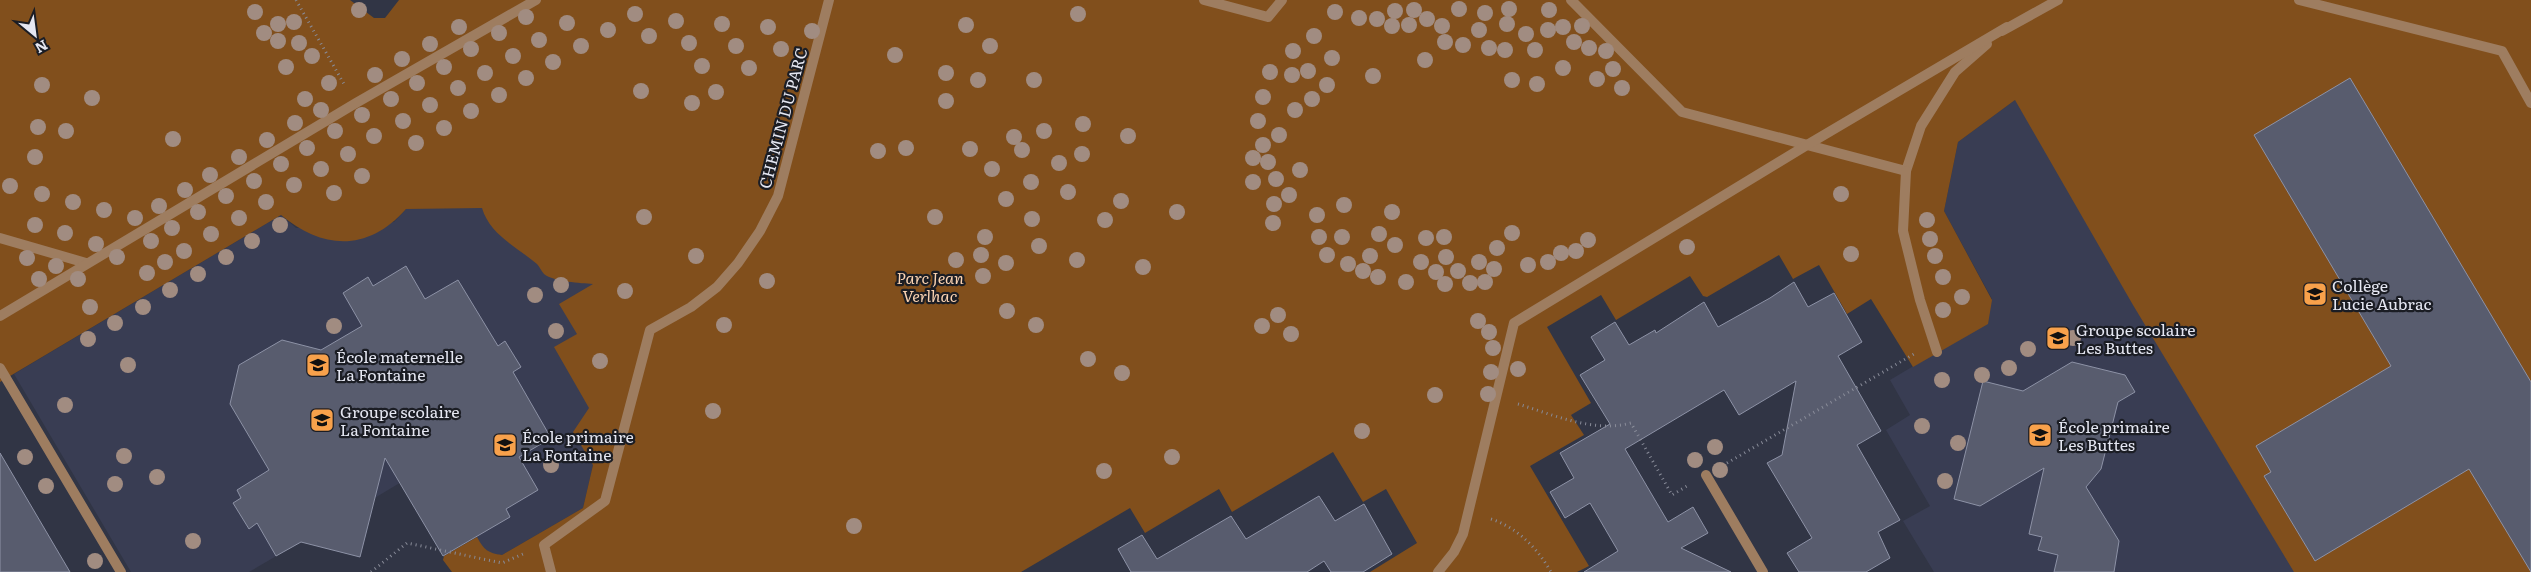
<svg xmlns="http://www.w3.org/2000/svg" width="2531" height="572" font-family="Literata,serif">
<rect width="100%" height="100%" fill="#313545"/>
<!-- built -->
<g fill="#393d53">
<polygon points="2015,100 2531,572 1934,572 1903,521 1930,506 1886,430 1910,415 1890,380 1937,352 1992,299 1944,211 1958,142"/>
<polygon points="444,207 482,208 611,282 593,465 583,508 502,555 491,554 484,550 457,505 408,478 368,502 372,511 362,550 353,555 313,545 309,537 249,572 131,572 14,374 281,215 296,228 394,222 406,209"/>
</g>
<!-- green -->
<path fill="#814f1c" d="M0 0H350L374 18H385L399 0H2531V572H2294L2133 305 2015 100 1958 142 1944 211 1992 300 1988 324 1913 367 1871 299 1847 314 1819 265 1793 279 1779 255 1707 297 1703 296 1690 276 1616 320 1601 295 1547 327 1591 403 1571 415 1584 435 1530 466 1589 566 1577 572H1370L1417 543 1386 489 1363 502 1333 452 1232 512 1219 489 1145 533 1130 508 1021 572H452L443 560 444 556 477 537C484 550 488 553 502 555L583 508 593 465 573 432 589 408 554 347 577 334 559 304 593 284C581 283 554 282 544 274 541 271 540 267 537 264 517 247 490 235 482 208L406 209C368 252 323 250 281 215L0 382Z"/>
<!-- building -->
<g fill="#585c6e" stroke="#8d92a6">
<polygon points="2350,78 2531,382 2531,572 2469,469 2315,561 2264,476 2271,472 2256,446 2391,366 2254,135"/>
<polygon points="406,266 425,299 458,280 498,346 505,341 521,367 513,372 551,438 519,457 538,490 506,509 510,517 443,556 385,458 360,557 301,542 276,556 257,523 249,529 233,503 241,498 237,490 269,470 230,404 239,365 282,340 321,350 362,326 343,293 368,277 373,286"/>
<polygon points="1794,282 1808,307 1834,293 1862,342 1838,356 1881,431 1857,445 1900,520 1878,532 1890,558 1866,572 1799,572 1787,553 1812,538 1767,463 1782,455 1796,381 1739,415 1724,390 1625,449 1668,522 1693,507 1708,533 1681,548 1731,572 1584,572 1618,551 1590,503 1565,518 1550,492 1574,478 1560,453 1610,424 1580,375 1605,360 1591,337 1615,322 1629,345 1655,330 1656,333 1704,302 1718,327 1770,298"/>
<polygon points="2072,362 2125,375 2135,392 2118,402 2101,469 2086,487 2119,541 2114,572 2054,572 2058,555 2038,550 2042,537 2029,534 2044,468 1980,506 1954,499 1983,381 2023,391"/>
<polygon points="0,453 70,572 0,572"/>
<polygon points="1319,496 1335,521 1364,504 1392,554 1363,572 1331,572 1324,561 1307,572 1131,572 1118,549 1142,535 1157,559 1231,516 1246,539"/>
</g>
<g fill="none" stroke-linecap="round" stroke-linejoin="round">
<!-- path -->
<g stroke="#898c99" stroke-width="3" stroke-dasharray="1 4" stroke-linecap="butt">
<polyline points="296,0 344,84"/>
<path d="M1518 404C1554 415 1594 433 1631 423L1672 495 1687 486"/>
<polyline points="1727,463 1914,354"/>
<path d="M1491 519C1518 528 1537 548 1551 572"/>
<polyline points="371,572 407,543 502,563 523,554"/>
</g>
<!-- lane -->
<polyline stroke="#9e7d60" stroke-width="10" points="1706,475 1763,572"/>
<!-- street -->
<g stroke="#9e7d60" stroke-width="10">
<polyline points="1204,0 1268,17 1282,0"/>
<polyline points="1571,0 1682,112 1906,171 1921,126 1955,72 1987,44"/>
<polyline points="2299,0 2502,51 2531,103"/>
<polyline points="2002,31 2058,0"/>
<polyline points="1906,171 1903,231 1920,300 1937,352"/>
<polyline points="0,238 86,263"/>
<polyline points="0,316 356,103 536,0"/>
<polyline points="0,368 121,572"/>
<polyline points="551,572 544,545 605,501 650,330 691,307 717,287 738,263 760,231 778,196 829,0"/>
<polyline points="1438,572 1454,552 1463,534 1514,323 1807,145 2007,27"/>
</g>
</g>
<!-- trees -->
<g fill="#a18c81">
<circle cx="1459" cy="9" r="8"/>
<circle cx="1509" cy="9" r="8"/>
<circle cx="359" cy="10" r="8"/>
<circle cx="1414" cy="10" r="8"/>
<circle cx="1549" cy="10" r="8"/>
<circle cx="1395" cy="11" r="8"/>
<circle cx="255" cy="12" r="8"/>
<circle cx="1335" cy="12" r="8"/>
<circle cx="1485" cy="13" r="8"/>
<circle cx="635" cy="14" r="8"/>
<circle cx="1078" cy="14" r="8"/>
<circle cx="526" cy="17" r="8"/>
<circle cx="1359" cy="18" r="8"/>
<circle cx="1377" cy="19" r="8"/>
<circle cx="1427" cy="19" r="8"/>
<circle cx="676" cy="21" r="8"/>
<circle cx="294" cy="22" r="8"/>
<circle cx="567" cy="23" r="8"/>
<circle cx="278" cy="24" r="8"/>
<circle cx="722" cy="24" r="8"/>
<circle cx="1507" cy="24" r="8"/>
<circle cx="966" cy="25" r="8"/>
<circle cx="1409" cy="25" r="8"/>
<circle cx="1392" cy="26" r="8"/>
<circle cx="1442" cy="26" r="8"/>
<circle cx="1582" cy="26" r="8"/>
<circle cx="459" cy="27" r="8"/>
<circle cx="768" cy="27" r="8"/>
<circle cx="1563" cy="27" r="8"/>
<circle cx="608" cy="30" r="8"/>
<circle cx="1479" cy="30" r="8"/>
<circle cx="1548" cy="30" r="8"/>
<circle cx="812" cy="31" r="8"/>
<circle cx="264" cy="33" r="8"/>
<circle cx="499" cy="33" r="8"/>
<circle cx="1526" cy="34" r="8"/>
<circle cx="649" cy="36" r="8"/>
<circle cx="1314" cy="36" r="8"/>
<circle cx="539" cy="40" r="8"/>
<circle cx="278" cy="41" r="8"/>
<circle cx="1445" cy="42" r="8"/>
<circle cx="1574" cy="42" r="8"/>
<circle cx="299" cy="43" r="8"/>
<circle cx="689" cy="43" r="8"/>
<circle cx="430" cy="44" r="8"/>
<circle cx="1463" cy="45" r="8"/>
<circle cx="581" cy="46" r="8"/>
<circle cx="736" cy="46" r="8"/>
<circle cx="990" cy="46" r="8"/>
<circle cx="1489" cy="48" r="8"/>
<circle cx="1589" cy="48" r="8"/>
<circle cx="471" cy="49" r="8"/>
<circle cx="781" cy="49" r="8"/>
<circle cx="1505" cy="50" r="8"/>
<circle cx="1535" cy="50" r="8"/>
<circle cx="1293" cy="51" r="8"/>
<circle cx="1606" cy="51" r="8"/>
<circle cx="895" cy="55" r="8"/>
<circle cx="312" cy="56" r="8"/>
<circle cx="513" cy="56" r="8"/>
<circle cx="1332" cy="58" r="8"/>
<circle cx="402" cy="59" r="8"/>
<circle cx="1425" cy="60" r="8"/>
<circle cx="553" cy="62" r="8"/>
<circle cx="702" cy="66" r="8"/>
<circle cx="286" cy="67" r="8"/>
<circle cx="444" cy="67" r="8"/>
<circle cx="749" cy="68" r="8"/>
<circle cx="1563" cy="68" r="8"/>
<circle cx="1613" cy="69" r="8"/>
<circle cx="1308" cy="71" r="8"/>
<circle cx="1270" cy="72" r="8"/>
<circle cx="485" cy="73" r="8"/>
<circle cx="946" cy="73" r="8"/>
<circle cx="375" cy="75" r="8"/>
<circle cx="1292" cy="75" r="8"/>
<circle cx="1373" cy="76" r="8"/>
<circle cx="526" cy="78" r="8"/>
<circle cx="1597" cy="79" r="8"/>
<circle cx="978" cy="80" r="8"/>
<circle cx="1034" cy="80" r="8"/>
<circle cx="1512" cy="80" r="8"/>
<circle cx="329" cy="83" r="8"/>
<circle cx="417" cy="83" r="8"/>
<circle cx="1537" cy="84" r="8"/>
<circle cx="42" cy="85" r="8"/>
<circle cx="1327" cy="85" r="8"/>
<circle cx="458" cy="88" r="8"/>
<circle cx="1622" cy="88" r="8"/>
<circle cx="641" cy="91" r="8"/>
<circle cx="716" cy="92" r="8"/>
<circle cx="499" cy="95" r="8"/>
<circle cx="1263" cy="97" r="8"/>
<circle cx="92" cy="98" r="8"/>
<circle cx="305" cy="99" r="8"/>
<circle cx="391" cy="99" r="8"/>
<circle cx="1312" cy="99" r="8"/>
<circle cx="946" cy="101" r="8"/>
<circle cx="692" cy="103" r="8"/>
<circle cx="430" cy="105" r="8"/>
<circle cx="321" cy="110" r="8"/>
<circle cx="1295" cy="110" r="8"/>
<circle cx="471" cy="111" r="8"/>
<circle cx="362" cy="115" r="8"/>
<circle cx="403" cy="121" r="8"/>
<circle cx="1258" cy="121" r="8"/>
<circle cx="295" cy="123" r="8"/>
<circle cx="1083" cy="124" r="8"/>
<circle cx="38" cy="127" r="8"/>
<circle cx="444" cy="128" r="8"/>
<circle cx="66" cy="131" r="8"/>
<circle cx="335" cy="131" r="8"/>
<circle cx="1044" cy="131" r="8"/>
<circle cx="1279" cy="135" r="8"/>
<circle cx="374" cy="136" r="8"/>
<circle cx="1128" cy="136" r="8"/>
<circle cx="1014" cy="137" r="8"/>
<circle cx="173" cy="139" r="8"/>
<circle cx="267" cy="140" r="8"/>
<circle cx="416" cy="143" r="8"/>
<circle cx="1263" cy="145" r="8"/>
<circle cx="307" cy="148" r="8"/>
<circle cx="906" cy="148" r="8"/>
<circle cx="970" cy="149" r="8"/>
<circle cx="1022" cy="150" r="8"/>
<circle cx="878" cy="151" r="8"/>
<circle cx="348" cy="154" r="8"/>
<circle cx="1082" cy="154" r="8"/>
<circle cx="35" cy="157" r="8"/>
<circle cx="239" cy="157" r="8"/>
<circle cx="1253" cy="158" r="8"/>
<circle cx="1268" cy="162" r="8"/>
<circle cx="1059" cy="163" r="8"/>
<circle cx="281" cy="164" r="8"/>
<circle cx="321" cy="169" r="8"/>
<circle cx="992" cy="169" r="8"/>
<circle cx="1300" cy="170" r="8"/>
<circle cx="210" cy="175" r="8"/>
<circle cx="362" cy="176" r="8"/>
<circle cx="1276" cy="179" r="8"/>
<circle cx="254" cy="181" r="8"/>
<circle cx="1031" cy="182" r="8"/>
<circle cx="1253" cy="182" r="8"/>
<circle cx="294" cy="185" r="8"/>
<circle cx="10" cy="186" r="8"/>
<circle cx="185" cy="190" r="8"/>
<circle cx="1068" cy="192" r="8"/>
<circle cx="334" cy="193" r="8"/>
<circle cx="42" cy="194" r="8"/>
<circle cx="1841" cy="194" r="8"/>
<circle cx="1289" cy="195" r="8"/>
<circle cx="226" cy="196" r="8"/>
<circle cx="1006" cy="199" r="8"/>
<circle cx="1121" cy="201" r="8"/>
<circle cx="73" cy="202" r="8"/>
<circle cx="266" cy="202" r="8"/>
<circle cx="1274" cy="204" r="8"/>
<circle cx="1344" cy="205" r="8"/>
<circle cx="159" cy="206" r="8"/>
<circle cx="104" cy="210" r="8"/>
<circle cx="198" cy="212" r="8"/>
<circle cx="1177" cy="212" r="8"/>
<circle cx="1392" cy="212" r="8"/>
<circle cx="1317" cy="215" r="8"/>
<circle cx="644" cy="217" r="8"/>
<circle cx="935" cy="217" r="8"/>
<circle cx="135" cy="218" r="8"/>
<circle cx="239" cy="218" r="8"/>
<circle cx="1032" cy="219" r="8"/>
<circle cx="1105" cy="220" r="8"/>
<circle cx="1927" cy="220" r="8"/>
<circle cx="1273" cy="223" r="8"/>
<circle cx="35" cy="225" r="8"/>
<circle cx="280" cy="225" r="8"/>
<circle cx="172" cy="228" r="8"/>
<circle cx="65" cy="233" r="8"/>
<circle cx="1512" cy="233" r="8"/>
<circle cx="211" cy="234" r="8"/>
<circle cx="1379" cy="234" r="8"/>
<circle cx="985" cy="237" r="8"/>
<circle cx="1319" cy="237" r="8"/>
<circle cx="1342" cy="237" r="8"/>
<circle cx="1444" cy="237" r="8"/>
<circle cx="1426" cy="238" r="8"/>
<circle cx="1930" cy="239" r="8"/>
<circle cx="1588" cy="240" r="8"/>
<circle cx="151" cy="241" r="8"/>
<circle cx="252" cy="241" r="8"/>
<circle cx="96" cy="244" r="8"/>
<circle cx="1395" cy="245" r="8"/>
<circle cx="1039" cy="246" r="8"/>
<circle cx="1687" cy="247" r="8"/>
<circle cx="1497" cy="248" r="8"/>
<circle cx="184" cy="251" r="8"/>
<circle cx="1576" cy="251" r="8"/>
<circle cx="1561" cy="253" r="8"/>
<circle cx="1851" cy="254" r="8"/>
<circle cx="981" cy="255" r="8"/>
<circle cx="1327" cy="255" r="8"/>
<circle cx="696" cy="256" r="8"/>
<circle cx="1370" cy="256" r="8"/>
<circle cx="1935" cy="256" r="8"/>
<circle cx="117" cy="257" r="8"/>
<circle cx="226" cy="257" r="8"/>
<circle cx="1446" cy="257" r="8"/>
<circle cx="27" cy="258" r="8"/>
<circle cx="956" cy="260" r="8"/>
<circle cx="1077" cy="260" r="8"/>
<circle cx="165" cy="262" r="8"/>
<circle cx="1421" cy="262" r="8"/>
<circle cx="1479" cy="262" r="8"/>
<circle cx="1548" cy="262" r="8"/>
<circle cx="1006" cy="263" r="8"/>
<circle cx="1348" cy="264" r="8"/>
<circle cx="1528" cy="265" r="8"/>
<circle cx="56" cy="266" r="8"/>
<circle cx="1143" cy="267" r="8"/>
<circle cx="1494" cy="269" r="8"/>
<circle cx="1363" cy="271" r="8"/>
<circle cx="1458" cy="271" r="8"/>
<circle cx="1436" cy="272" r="8"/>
<circle cx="147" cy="273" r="8"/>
<circle cx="198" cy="274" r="8"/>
<circle cx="983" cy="276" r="8"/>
<circle cx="1378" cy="277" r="8"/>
<circle cx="1943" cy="277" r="8"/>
<circle cx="39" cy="279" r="8"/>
<circle cx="78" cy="279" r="8"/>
<circle cx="767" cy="281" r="8"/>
<circle cx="1406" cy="282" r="8"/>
<circle cx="1485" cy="282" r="8"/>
<circle cx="1470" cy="283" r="8"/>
<circle cx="1445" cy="284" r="8"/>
<circle cx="561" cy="285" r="8"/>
<circle cx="170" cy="290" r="8"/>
<circle cx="625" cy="291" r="8"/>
<circle cx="535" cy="295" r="8"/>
<circle cx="1962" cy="297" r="8"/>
<circle cx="90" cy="307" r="8"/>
<circle cx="143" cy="307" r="8"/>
<circle cx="1943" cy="310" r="8"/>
<circle cx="1007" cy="311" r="8"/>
<circle cx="1278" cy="315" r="8"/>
<circle cx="1478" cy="321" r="8"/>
<circle cx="115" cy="323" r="8"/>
<circle cx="724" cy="325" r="8"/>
<circle cx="1036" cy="325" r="8"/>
<circle cx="334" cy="326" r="8"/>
<circle cx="1262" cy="326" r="8"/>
<circle cx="556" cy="331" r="8"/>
<circle cx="1489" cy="332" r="8"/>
<circle cx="1291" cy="334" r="8"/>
<circle cx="2073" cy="338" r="8"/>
<circle cx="88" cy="339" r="8"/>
<circle cx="1493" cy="348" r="8"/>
<circle cx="2028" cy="349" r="8"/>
<circle cx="1088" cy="359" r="8"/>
<circle cx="600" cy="361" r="8"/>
<circle cx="128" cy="365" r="8"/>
<circle cx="2009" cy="368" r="8"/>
<circle cx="1518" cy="369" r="8"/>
<circle cx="1491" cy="372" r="8"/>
<circle cx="1122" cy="373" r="8"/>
<circle cx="1982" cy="375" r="8"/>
<circle cx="1942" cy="380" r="8"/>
<circle cx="1488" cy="394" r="8"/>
<circle cx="1435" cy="395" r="8"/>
<circle cx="65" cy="405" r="8"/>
<circle cx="713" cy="411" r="8"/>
<circle cx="1922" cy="426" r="8"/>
<circle cx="1362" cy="431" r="8"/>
<circle cx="1958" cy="443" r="8"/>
<circle cx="1715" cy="447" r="8"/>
<circle cx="124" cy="456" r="8"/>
<circle cx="25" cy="457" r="8"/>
<circle cx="1172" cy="457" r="8"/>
<circle cx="1695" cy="460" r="8"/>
<circle cx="551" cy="465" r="8"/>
<circle cx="1720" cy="470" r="8"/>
<circle cx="1104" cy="471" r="8"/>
<circle cx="157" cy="477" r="8"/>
<circle cx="1945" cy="481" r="8"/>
<circle cx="115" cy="484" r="8"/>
<circle cx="46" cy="486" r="8"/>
<circle cx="854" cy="526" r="8"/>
<circle cx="193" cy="541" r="8"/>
<circle cx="95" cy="561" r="8"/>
</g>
<!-- icons -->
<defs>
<g id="school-square" transform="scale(1.25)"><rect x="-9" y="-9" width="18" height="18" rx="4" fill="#f8a14b" stroke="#1b1d24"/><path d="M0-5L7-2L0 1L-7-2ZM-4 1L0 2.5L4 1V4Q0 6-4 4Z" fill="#111"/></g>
</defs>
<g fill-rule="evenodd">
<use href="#school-square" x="2315" y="294"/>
<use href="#school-square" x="2058" y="338"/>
<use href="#school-square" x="318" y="365"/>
<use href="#school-square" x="322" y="420"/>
<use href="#school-square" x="2040" y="435"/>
<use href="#school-square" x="505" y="445"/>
</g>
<g text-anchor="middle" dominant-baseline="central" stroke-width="4.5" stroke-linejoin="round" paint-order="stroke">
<!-- street labels -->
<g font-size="16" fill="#e5e7f2" stroke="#1b1d24">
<text transform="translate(782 118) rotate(-75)">CHEMIN DU PARC</text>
</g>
<!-- park labels -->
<g font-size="16" font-style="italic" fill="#fcd4b2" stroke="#1b1d24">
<text x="930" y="277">Parc Jean<tspan x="930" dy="18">Verlhac</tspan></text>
</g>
<!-- poi labels -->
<g font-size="16" fill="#e5e7f2" stroke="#1b1d24" text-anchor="start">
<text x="2332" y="285">Collège<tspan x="2332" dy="18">Lucie Aubrac</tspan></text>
<text x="2076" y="329">Groupe scolaire<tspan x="2076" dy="18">Les Buttes</tspan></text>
<text x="336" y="356">École maternelle<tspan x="336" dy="18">La Fontaine</tspan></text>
<text x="340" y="411">Groupe scolaire<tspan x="340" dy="18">La Fontaine</tspan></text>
<text x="2058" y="426">École primaire<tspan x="2058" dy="18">Les Buttes</tspan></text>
<text x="522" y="436">École primaire<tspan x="522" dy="18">La Fontaine</tspan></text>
</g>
</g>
<!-- north arrow -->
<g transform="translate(35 35) rotate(151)" stroke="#1b1d24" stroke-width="4" paint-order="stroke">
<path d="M0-4L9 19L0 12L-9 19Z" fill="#e5e7f2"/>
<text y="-8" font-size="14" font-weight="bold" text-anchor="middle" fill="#e5e7f2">N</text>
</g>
</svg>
